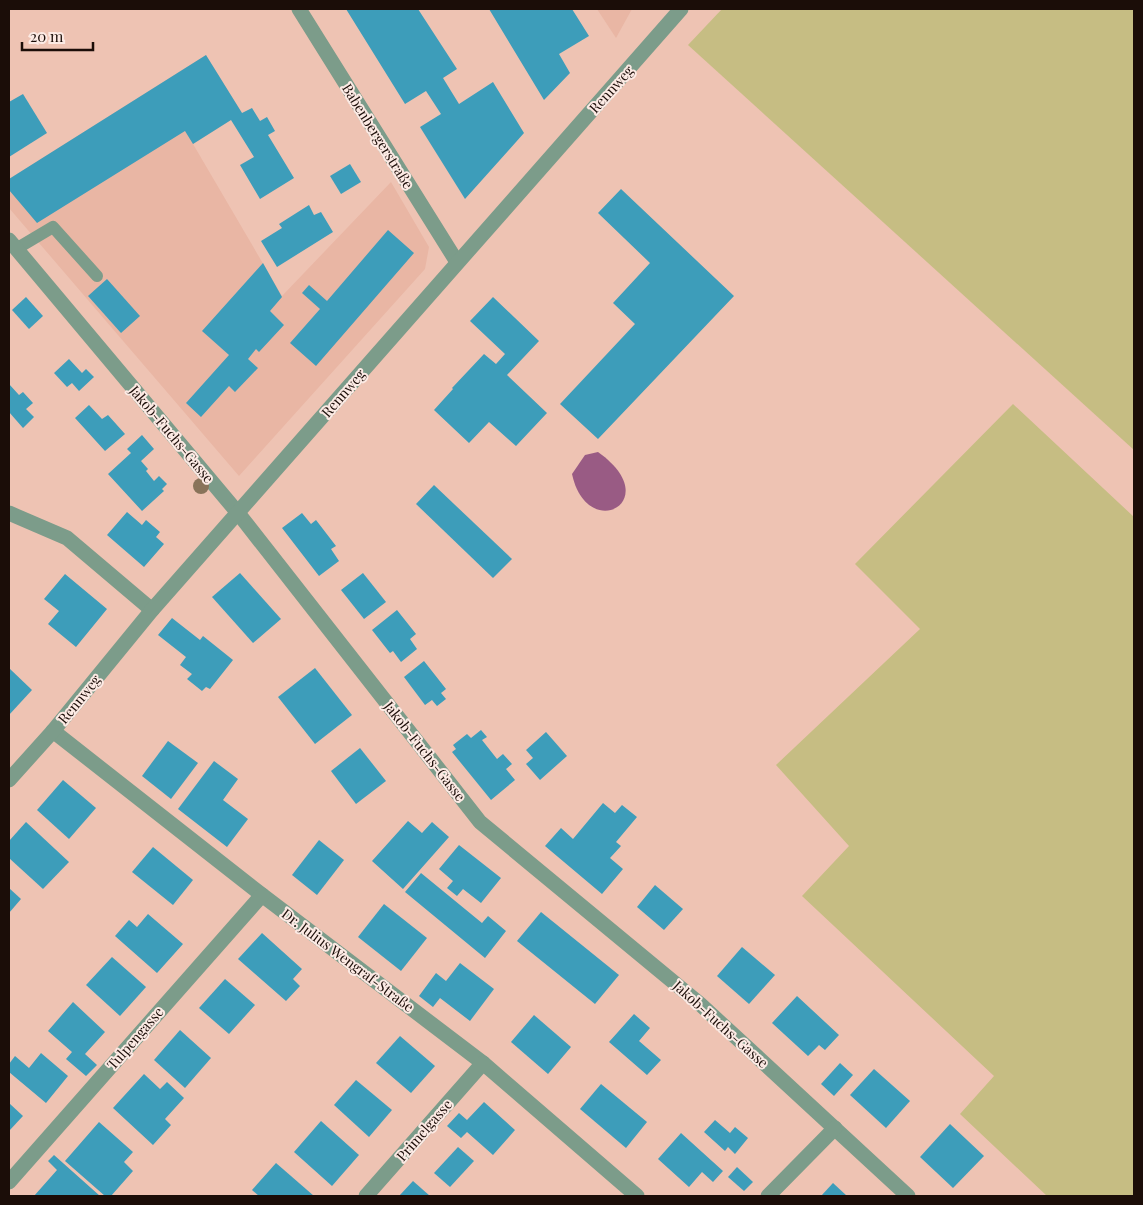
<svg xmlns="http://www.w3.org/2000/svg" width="1143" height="1205" font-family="'Playfair Display',serif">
<rect width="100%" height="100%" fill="#eec3b3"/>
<!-- built -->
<g fill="#e9b6a4">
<polygon points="597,9 632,9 616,38"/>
<polygon points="206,55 242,113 193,144 282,296 391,182 429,247 425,269 239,476 9,208 9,179"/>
</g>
<!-- green -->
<g fill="#c6bd83">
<polygon points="722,9 1134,9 1134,450 688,45"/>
<polygon points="1013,404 1134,517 1134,1196 1047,1196 960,1114 994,1076 802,896 849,846 776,765 920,629 855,564"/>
</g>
<!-- water -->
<path fill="#995b84" d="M598 452C667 501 587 544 572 474L585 455Z"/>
<!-- building -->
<g fill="#3d9dba">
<polygon points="346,9 418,9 457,69 443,78 459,104 493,82 524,133 465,199 420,127 441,114 426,91 405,104"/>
<polygon points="489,9 572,9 589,36 559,54 570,73 544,100"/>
<polygon points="206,55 242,113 252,108 260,121 267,117 275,131 268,135 294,178 260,199 240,165 254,157 231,120 193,144 185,131 37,223 9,190 9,179"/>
<polygon points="23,94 47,133 9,157 9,102"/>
<polygon points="350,164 361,182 341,194 330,176"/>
<polygon points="621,189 734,296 598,439 560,404 635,324 613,303 650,263 598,213"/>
<polygon points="309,205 314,215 321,212 333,232 277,267 261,241 282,228 279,224"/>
<polygon points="388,230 414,253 316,366 290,343 320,309 302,293 309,285 327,301"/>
<polygon points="263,263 282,297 270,311 284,325 259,352 256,349 248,359 258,368 235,392 229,386 201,417 186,403 229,355 202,331"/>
<polygon points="107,279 140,316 121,333 88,296"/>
<polygon points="26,297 43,316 29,329 12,310"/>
<polygon points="493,297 539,341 507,375 547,413 516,446 489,422 469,443 434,410 453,389 452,388 484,354 496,364 505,354 470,321"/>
<polygon points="69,359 82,373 86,369 94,377 79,391 72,383 67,387 54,373"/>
<polygon points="9,384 19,395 23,392 33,403 26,409 34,417 23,428 9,412"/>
<polygon points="89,405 102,419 108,415 125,434 105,451 75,418"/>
<polygon points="142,435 154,449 141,461 148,469 146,471 154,481 159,476 167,484 162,489 164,491 142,511 108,474 131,453 127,449"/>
<polygon points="434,485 512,559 493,578 416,504"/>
<polygon points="127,512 142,525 146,520 160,532 156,537 164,544 144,567 107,535"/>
<polygon points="302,513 311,524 316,520 336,546 331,549 339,561 319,576 282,528"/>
<polygon points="240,573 281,619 253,643 212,597"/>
<polygon points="363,573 386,602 364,619 341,590"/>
<polygon points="65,574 107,609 76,647 48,624 59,611 44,599"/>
<polygon points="397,610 416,634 410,639 417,649 401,662 393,651 390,653 372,630"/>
<polygon points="172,618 200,640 203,636 233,660 210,689 206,687 202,691 187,679 192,674 180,665 186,657 158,635"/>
<polygon points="424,661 446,689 441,693 446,699 437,706 432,700 425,705 404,677"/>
<polygon points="9,668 32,690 9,715"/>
<polygon points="315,668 352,715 315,744 278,697"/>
<polygon points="481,730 487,737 482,740 497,759 503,754 512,764 506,769 515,780 491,800 452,752 456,749 453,745 467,734 471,738"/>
<polygon points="546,732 567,756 540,780 526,764 533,758 526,750"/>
<polygon points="168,741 198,763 171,799 142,776"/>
<polygon points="360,748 386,781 356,804 331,771"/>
<polygon points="214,761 238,779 223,800 248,819 227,847 178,809"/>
<polygon points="63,780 96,808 69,839 37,810"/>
<polygon points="603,803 615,813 622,805 637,817 616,842 621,846 610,858 623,869 602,894 545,846 561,828 573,839"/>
<polygon points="408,821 422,833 432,822 449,837 403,889 372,861"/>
<polygon points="26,822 69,862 43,889 9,858 9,841"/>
<polygon points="319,840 344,860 317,895 292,875"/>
<polygon points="459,845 501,878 481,903 463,889 457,896 447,888 453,881 439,869"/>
<polygon points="153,847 193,880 173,905 132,872"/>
<polygon points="421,873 482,923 488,916 506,931 485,958 405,892"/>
<polygon points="655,885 683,909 664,930 637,907"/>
<polygon points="9,888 21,899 9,913"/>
<polygon points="384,904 427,938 401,971 358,937"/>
<polygon points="541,912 619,975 595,1004 517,941"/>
<polygon points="148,914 183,944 157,973 115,936 129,920 137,927"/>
<polygon points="262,933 302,969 293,979 300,986 286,1001 238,959"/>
<polygon points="742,947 775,975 749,1004 717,976"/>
<polygon points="112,957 146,987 120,1016 86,985"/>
<polygon points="460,963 494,989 470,1021 440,998 433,1007 419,996 436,973 446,981"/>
<polygon points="225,979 255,1005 229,1034 199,1008"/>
<polygon points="797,996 839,1035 825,1050 819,1045 808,1056 772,1023"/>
<polygon points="73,1002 105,1032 85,1054 97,1065 86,1076 66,1059 72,1052 48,1031"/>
<polygon points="634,1014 650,1028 639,1041 661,1060 647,1075 609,1042"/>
<polygon points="534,1015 571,1047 548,1074 511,1042"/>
<polygon points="180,1030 211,1058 185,1088 154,1060"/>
<polygon points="400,1036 435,1066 411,1093 376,1063"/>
<polygon points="41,1053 68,1076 46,1103 9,1072 9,1064 15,1056 29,1068"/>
<polygon points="840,1063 853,1075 834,1096 821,1084"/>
<polygon points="874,1069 910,1101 886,1128 850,1095"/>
<polygon points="144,1074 160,1089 167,1082 184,1098 165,1119 171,1125 153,1145 113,1108"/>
<polygon points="356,1080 392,1110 369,1137 334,1105"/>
<polygon points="601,1084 647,1122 626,1148 580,1109"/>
<polygon points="484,1102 515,1130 493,1155 467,1132 461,1138 447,1126 459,1113 467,1120"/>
<polygon points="9,1103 23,1116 9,1131"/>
<polygon points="715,1120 730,1133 735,1127 748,1138 735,1154 728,1147 725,1151 704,1132"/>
<polygon points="321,1121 359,1155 332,1186 294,1152"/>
<polygon points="99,1122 133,1152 124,1162 133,1171 111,1196 105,1196 65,1161"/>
<polygon points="950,1124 984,1156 953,1188 920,1157"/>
<polygon points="681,1133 723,1171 713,1182 702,1172 689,1187 658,1159"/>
<polygon points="458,1147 474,1161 450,1187 434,1173"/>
<polygon points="54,1155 100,1196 34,1196 57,1170 48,1161"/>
<polygon points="276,1163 314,1196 259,1196 252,1190"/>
<polygon points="737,1167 753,1182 744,1191 728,1177"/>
<polygon points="413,1181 430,1196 399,1196"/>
<polygon points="833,1183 847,1196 821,1196"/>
</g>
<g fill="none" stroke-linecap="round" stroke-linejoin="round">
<!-- service -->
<polyline stroke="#7c9c8a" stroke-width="12" points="16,249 53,227 97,276"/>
<!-- minor -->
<g stroke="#7c9c8a" stroke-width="15">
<polyline points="299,9 457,262"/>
<polyline points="9,240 238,513 480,822 700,1004 908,1196"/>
<polyline points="9,513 67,538 152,610"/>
<polyline points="53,731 262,895 483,1063 637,1196"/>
<polyline points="9,780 53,731 152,610 681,9"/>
<polyline points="9,1182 262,895"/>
<polyline points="366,1196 483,1063"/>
<polyline points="768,1196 835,1128"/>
</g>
</g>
<!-- trees -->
<circle fill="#89735a" cx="201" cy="486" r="8"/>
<g text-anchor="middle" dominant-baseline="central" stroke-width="4" stroke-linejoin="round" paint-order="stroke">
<!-- street labels -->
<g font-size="14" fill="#1b0d08" stroke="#fceae4">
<text transform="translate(611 89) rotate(-48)">Rennweg</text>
<text transform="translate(378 136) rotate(58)">Babenbergerstraße</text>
<text transform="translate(343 393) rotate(-49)">Rennweg</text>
<text transform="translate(172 434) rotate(50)">Jakob-Fuchs-Gasse</text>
<text transform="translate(79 699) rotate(-51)">Rennweg</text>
<text transform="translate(425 751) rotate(52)">Jakob-Fuchs-Gasse</text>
<text transform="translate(348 960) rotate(37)">Dr. Julius Wengraf-Straße</text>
<text transform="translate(721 1024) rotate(42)">Jakob-Fuchs-Gasse</text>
<text transform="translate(135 1038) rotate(-49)">Tulpengasse</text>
<text transform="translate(424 1130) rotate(-49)">Primelgasse</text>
</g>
</g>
<!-- border -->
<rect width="1143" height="1205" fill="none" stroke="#1b0d08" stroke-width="20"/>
<!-- scale -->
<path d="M22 42v8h71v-8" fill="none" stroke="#1b0d08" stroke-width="2.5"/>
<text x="30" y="42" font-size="15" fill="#1b0d08" stroke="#fceae4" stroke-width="4" paint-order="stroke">20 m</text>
</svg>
